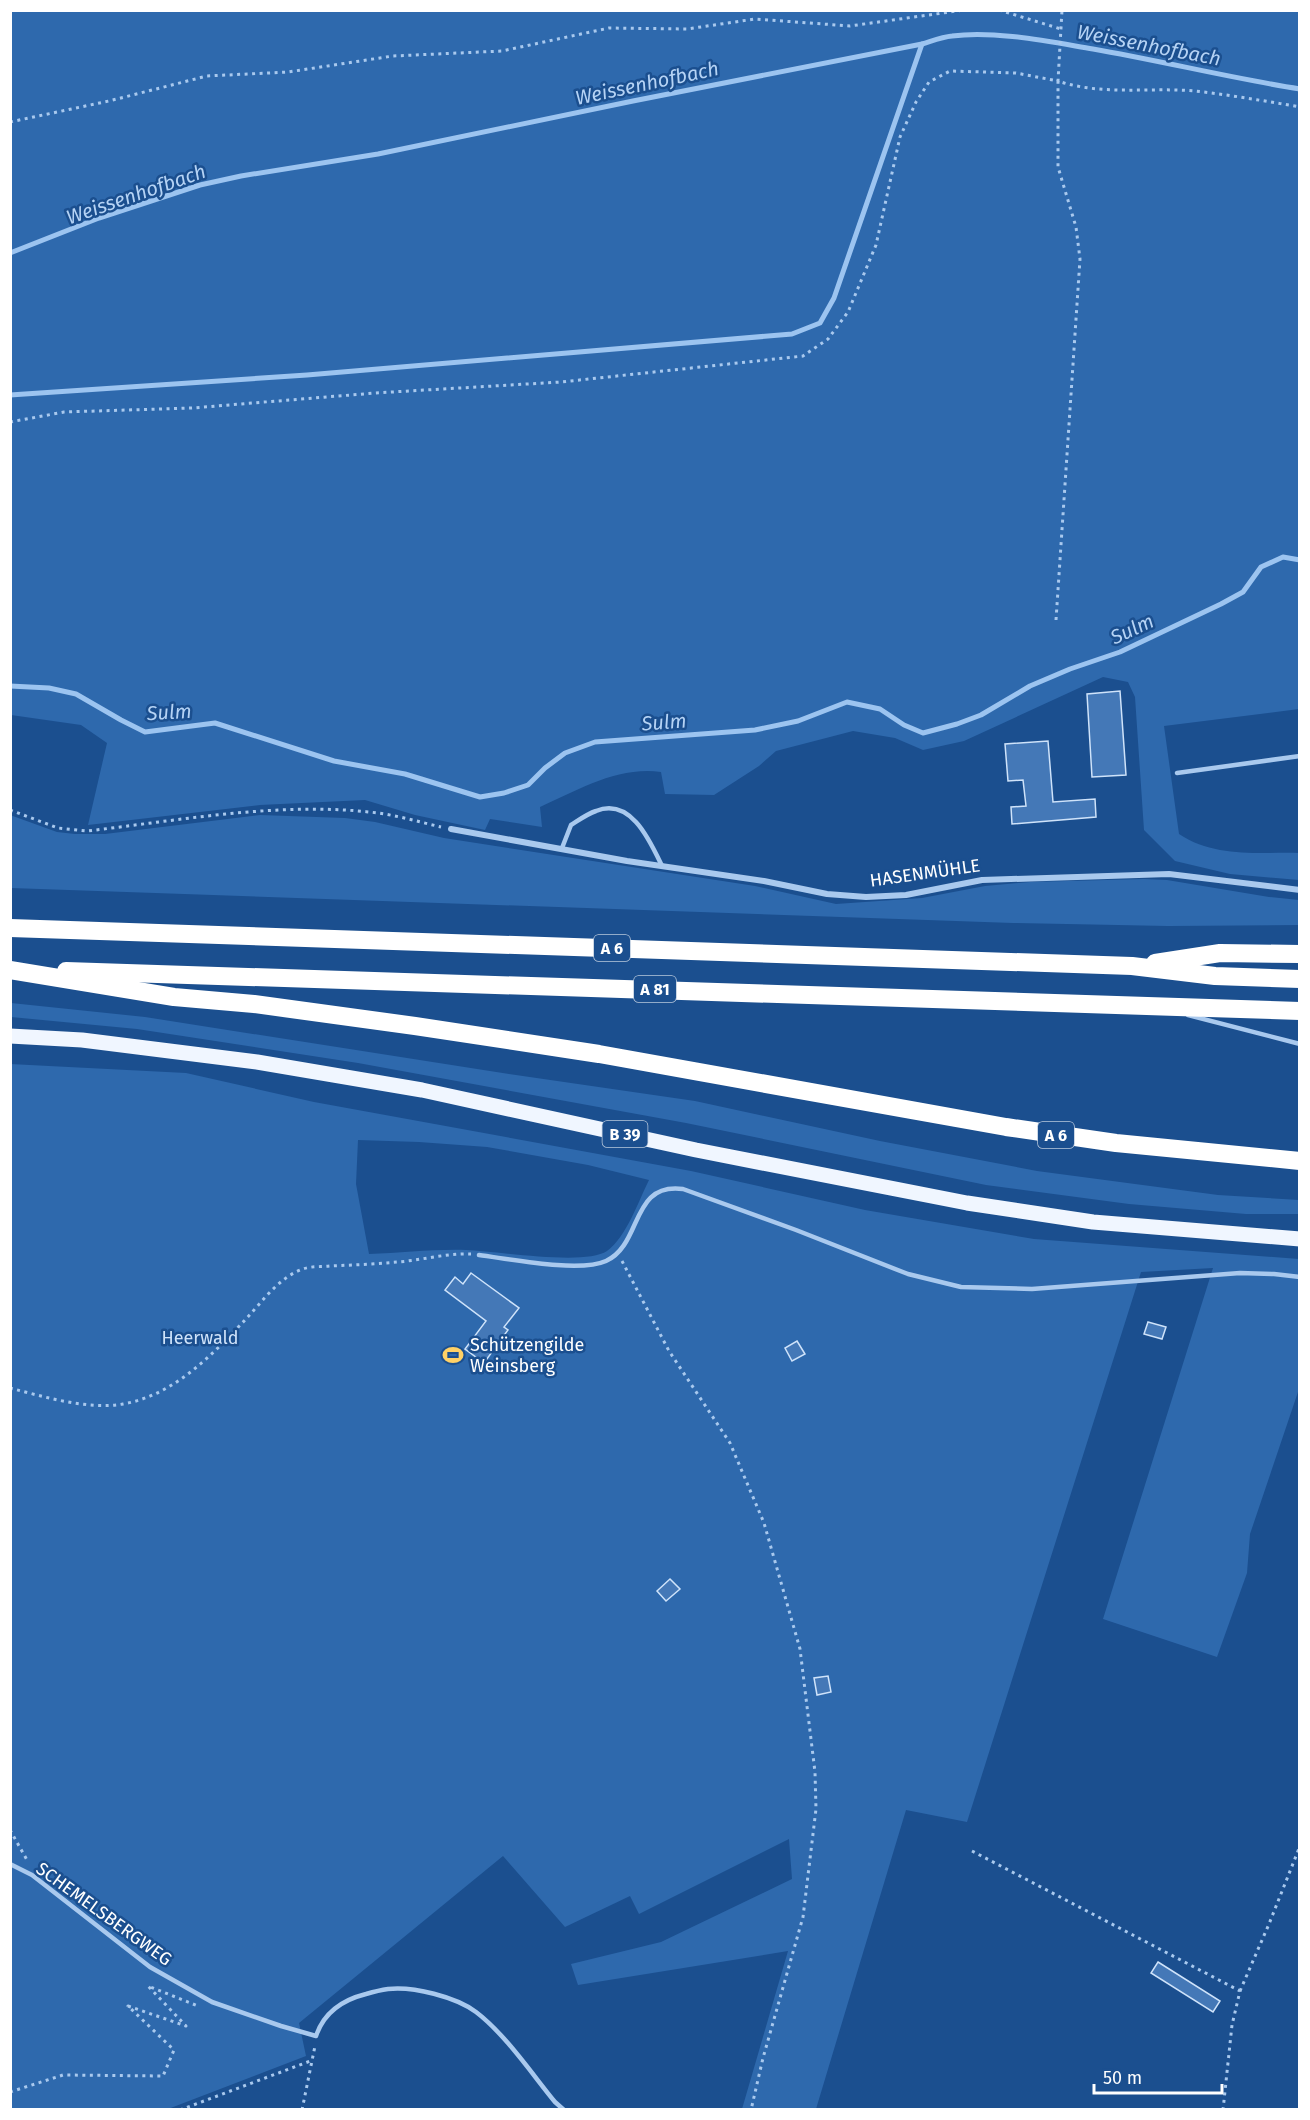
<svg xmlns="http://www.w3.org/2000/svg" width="1310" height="2120" font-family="'Fira Sans',sans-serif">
<rect width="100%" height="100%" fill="#1b4f8f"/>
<!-- green -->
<g fill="#2e69ad" fill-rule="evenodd">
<path d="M11 10 1299 11V709L1164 726 1179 834C1215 858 1258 852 1299 853V880L1230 874 1175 861 1144 830 1135 697 1128 682 1103 677 964 741 923 750 895 738 853 731 776 751 759 766 714 795 665 794 661 772C618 766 578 790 540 807L542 827 490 819 485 830 415 815 365 800 260 805 88 825 107 743 81 725 11 715Z"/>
<polygon points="10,815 57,832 75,834 105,834 260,815 345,818 375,822 444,838 755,886 836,904 922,898 985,886 1030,882 1144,879 1167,880 1269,897 1299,900 1299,925 1168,926 1013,923 11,888"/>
<polygon points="11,1003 145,1017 509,1074 695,1101 880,1141 1037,1171 1218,1195 1299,1200 1299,1214 1246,1214 1129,1204 986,1185 686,1123 358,1063 137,1029 11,1017"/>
<path d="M10 1064 186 1073 314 1102 691 1171 865 1210 1034 1239 1299 1259V1389L1250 1534 1247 1573 1217 1657 1103 1619 1213 1268 1141 1272 967 1822 906 1810 816 2109H742L788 1951 578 1985 571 1964 661 1942 792 1879 789 1839 639 1914 630 1896 565 1927 503 1856 299 2023 306 2056 168 2109H11ZM358 1140 419 1142 487 1147 588 1165 649 1180C639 1200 626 1238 607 1251 585 1266 497 1251 466 1250 434 1249 401 1253 369 1254L356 1184Z"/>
</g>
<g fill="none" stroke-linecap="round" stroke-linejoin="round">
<!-- stream -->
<g stroke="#9cc4f0" stroke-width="5">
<path d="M10 253 99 218 200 185 241 176 378 154 633 101 922 44C932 41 942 37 952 36 994 30 1051 42 1093 49 1162 61 1230 78 1300 89"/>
<polyline points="10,395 307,375 792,334 820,323 834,298 922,44"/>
<polyline points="10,686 49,688 76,694 121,720 145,732 215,723 334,761 405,774 480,797 504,793 528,785 545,768 565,753 595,742 755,730 798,721 847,702 880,709 904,725 923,733 957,724 981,715 1030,686 1070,669 1120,652 1221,604 1243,592 1261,567 1283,557 1300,560"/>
</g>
</g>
<!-- building -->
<g fill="#4478b7" stroke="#cfe3fa" stroke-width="1.5">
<polygon points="1120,691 1126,775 1092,777 1087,694"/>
<polygon points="1048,741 1053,802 1095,799 1096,817 1012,824 1011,807 1026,806 1023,780 1008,781 1005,744"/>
<polygon points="471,1273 519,1308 504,1327 508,1330 484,1363 465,1349 486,1321 445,1290 455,1277 463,1284"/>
<polygon points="1148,1322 1166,1327 1162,1339 1144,1334"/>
<polygon points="797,1341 805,1354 792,1361 785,1348"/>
<polygon points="670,1579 680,1589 666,1601 657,1591"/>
<polygon points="828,1676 831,1692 817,1695 814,1678"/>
<polygon points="1158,1962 1220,2001 1213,2012 1151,1973"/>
</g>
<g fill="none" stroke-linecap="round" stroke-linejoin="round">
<!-- path -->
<g stroke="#a9c9ee" stroke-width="3" stroke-dasharray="3 4.5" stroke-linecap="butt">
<polyline points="999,10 1061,29"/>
<polyline points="10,122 109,101 207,76 288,72 393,56 502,51 609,28 687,29 755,19 850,26 964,10"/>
<polyline points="10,422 64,412 192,408 375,393 561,382 803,356 828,339 848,312 876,245 900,137 916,102 929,82 950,71 1016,73 1058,81 1062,10"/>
<path d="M1056 620 1080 259 1076 227 1058 167V81C1102 96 1149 87 1195 91 1230 95 1265 101 1300 107"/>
<path d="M10 810 58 828 87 831C183 820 282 801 378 813 399 816 420 822 441 827"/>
<polyline points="622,1261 669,1351 730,1443 764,1523 800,1649 815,1772 816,1809 803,1917 763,2058 751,2110"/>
<path d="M10 1388C45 1397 87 1410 123 1404 174 1395 211 1356 245 1320 262 1302 279 1277 303 1269 311 1266 321 1267 330 1266 353 1265 376 1264 398 1262 423 1260 446 1253 471 1254"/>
<polyline points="10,1830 27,1860"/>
<polyline points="972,1851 1240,1991 1232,2025 1223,2110"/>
<polyline points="1240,1991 1269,1924 1300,1846"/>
<polyline points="10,2092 63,2075 163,2076 174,2050 128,2006 186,2026 148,1986 198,2006"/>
<polyline points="180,2110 313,2060"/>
<polyline points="302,2110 315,2046"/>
</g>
<!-- service -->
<g stroke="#a9c9ee" stroke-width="4.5">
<polyline points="1177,773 1300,756"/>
<path d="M562 848 571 825C579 820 587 814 596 811 631 797 650 841 662 866"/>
<polyline points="1188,1015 1300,1044"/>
<path d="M479 1255C510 1259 579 1273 606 1261 643 1244 630 1182 683 1189L796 1230 908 1274 961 1287 1032 1289 1240 1273 1274 1274 1300 1277"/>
<path d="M10 1864 32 1875 150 1967 212 2002 281 2026 316 2036C324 2012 342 2000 366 1994 373 1992 381 1990 388 1989 413 1986 456 1997 476 2012 505 2034 532 2074 555 2102L564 2110"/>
</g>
<!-- minor -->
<polyline stroke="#a9c9ee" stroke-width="6" points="451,829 627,861 764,881 827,894 866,897 906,895 982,880 1169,874 1300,890"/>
<!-- primary -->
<polyline stroke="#f0f6ff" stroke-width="15" points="10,1036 82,1040 257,1062 422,1090 696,1150 967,1203 1093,1222 1300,1239"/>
<!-- motorway -->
<g stroke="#fff" stroke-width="18">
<polyline points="10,928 1132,966 1215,976 1300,979"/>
<polyline points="1155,963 1220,953 1300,954"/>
<polyline points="10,970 174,997 254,1004 415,1026 599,1054 1006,1127 1116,1143 1300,1161"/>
<polyline points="66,971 1300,1011"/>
</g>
</g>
<!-- icons -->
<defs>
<g id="stadium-bare" transform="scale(1.62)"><path d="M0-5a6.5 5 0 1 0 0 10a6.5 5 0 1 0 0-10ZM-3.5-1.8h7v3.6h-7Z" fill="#ffd166" stroke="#1b4f8f" stroke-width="2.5" paint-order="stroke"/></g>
</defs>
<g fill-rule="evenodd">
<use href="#stadium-bare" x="453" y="1355"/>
</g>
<g text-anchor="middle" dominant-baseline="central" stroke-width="5" stroke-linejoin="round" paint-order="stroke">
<!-- shield labels -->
<g fill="#1b4f8f" stroke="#bbcadd" stroke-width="1.5">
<rect x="594" y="935" width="36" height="26" rx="4.5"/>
<rect x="634" y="976" width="42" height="26" rx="4.5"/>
<rect x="602.5" y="1121" width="45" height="26" rx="4.5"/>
<rect x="1038" y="1122" width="36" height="26" rx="4.5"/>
</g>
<g font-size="16" font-weight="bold" fill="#fff">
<text x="612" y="948">A 6</text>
<text x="655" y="989">A 81</text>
<text x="625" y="1134">B 39</text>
<text x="1056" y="1135">A 6</text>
</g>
<!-- street labels -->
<g font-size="18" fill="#fff" stroke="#1b4f8f">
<text transform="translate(925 873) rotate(-8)">HASENMÜHLE</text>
<text transform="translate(104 1914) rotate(36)">SCHEMELSBERGWEG</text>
</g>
<!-- park labels -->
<g font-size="18" fill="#cfe3fa" stroke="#1b4f8f">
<text x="200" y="1338">Heerwald</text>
</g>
<!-- poi labels -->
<g font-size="18" fill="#fff" stroke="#1b4f8f" text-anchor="start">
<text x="470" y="1345">Schützengilde<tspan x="470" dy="21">Weinsberg</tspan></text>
</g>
<!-- water labels -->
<g font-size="20" font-style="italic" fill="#b5d3f5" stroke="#1b4f8f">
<text transform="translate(1149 45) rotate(11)">Weissenhofbach</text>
<text transform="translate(647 83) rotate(-12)">Weissenhofbach</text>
<text transform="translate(136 194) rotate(-19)">Weissenhofbach</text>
<text transform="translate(1132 629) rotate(-25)">Sulm</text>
<text transform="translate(169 712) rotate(-3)">Sulm</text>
<text transform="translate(664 722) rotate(-4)">Sulm</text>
</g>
</g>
<!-- border -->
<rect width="1310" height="2120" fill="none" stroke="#ffffff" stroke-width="24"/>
<!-- scale -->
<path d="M1094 2084v9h128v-9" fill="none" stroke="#ffffff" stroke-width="3"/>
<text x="1103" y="2084" font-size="18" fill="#ffffff" stroke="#1b4f8f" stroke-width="4.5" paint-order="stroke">50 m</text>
</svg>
